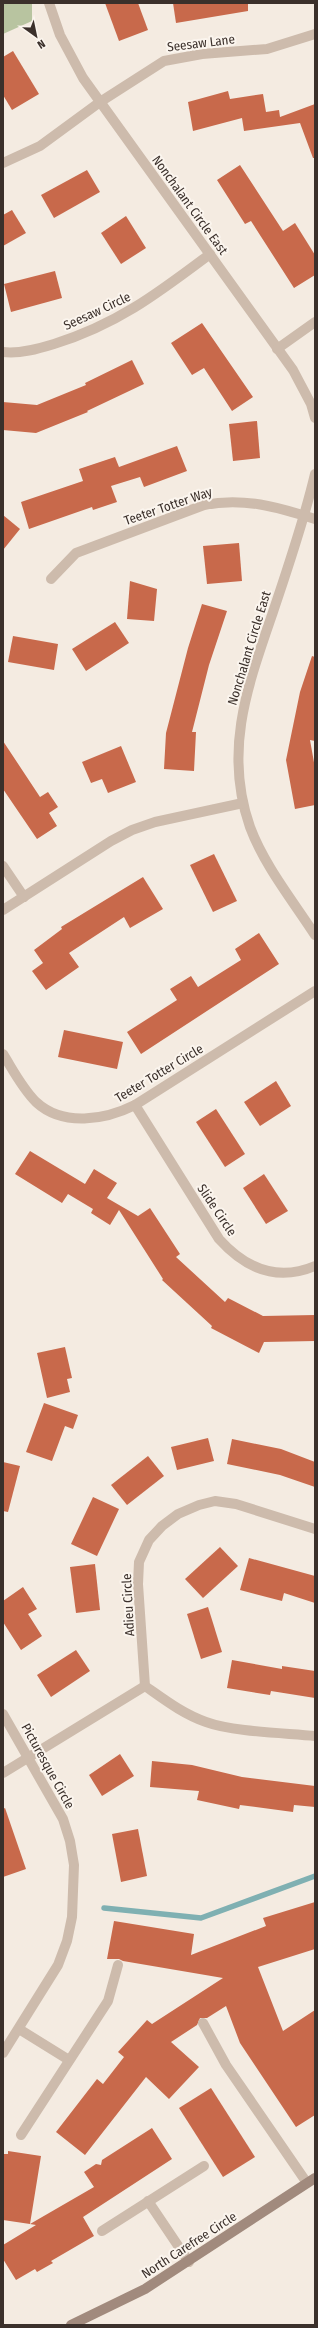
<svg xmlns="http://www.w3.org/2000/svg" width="318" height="2328" font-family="'Fira Sans Condensed',sans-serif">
<rect width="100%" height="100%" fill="#f4ebe1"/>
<!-- green -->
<polygon fill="#b8c4a0" points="3,3 32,3 32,21 3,34"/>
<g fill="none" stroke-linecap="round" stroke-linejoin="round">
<!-- stream -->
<polyline stroke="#7fb0b2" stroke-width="5.5" points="104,1908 201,1918 315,1876"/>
</g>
<!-- building -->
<g fill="#c8694b">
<polygon points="105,3 138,3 148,30 119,41"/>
<polygon points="173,3 248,3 248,11 176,23"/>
<polygon points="13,51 39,94 12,110 3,95 3,57"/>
<polygon points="228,91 230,99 263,94 266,112 279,110 280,117 315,104 315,158 313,158 300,123 244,131 242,118 193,131 188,102"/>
<polygon points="240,165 283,231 295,223 315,255 315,275 294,288 251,221 245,224 217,180"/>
<polygon points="87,170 100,192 54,218 41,195"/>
<polygon points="12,210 26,233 3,246 3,215"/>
<polygon points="126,216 146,248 121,264 101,233"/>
<polygon points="55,271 62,298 11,312 4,284"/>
<polygon points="202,323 253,397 232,411 204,368 192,375 171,343"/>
<polygon points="132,360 144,384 87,411 88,412 36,433 3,430 3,402 37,405 86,385 85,383"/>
<polygon points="257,421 260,458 233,461 229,424"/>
<polygon points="177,446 187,471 144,487 140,477 111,486 117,502 93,510 92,507 29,529 21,502 83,481 79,469 115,457 119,467"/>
<polygon points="3,515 20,529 3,550"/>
<polygon points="239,543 242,581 207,584 203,546"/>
<polygon points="130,581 157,589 154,621 127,619"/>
<polygon points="202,604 227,611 209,665 192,732 196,732 194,771 164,769 166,733 188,648"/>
<polygon points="115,622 129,643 86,671 72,649"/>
<polygon points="13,636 58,644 54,670 8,662"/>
<polygon points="312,656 315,657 315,741 310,740 315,768 315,805 295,809 286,760 300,692"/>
<polygon points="3,741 40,797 48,792 58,807 49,813 57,826 37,839 3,789"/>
<polygon points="121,746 136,782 108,793 102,779 91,783 82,762"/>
<polygon points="214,854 237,901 213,912 190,865"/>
<polygon points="143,877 163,909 130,928 124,917 69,953 79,967 46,990 32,971 43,963 34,950 62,929 61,927"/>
<polygon points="259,933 279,964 141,1054 127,1032 177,1000 170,989 191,976 198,987 241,960 235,949"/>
<polygon points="64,1030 123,1042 117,1069 58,1057"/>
<polygon points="276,1081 291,1106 260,1126 244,1102"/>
<polygon points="216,1109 245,1154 225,1167 196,1122"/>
<polygon points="30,1151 85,1184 94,1169 117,1183 107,1198 138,1216 150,1208 180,1254 176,1257 225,1302 228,1298 263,1316 315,1315 315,1341 264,1342 259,1353 211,1328 212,1326 162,1280 163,1279 119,1210 110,1225 91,1213 93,1209 68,1194 62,1203 15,1174"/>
<polygon points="264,1174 288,1211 266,1224 243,1188"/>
<polygon points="65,1347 72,1378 67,1379 70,1392 47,1398 37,1353"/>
<polygon points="44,1403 78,1415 73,1429 65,1426 52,1461 26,1452"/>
<polygon points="208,1438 214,1461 177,1470 171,1447"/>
<polygon points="232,1439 281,1449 315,1462 315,1487 280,1475 227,1464"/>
<polygon points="148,1456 164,1476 127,1505 111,1485"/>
<polygon points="3,1462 20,1466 8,1512 3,1511"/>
<polygon points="93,1497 119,1509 97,1556 71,1544"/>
<polygon points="220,1547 238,1566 203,1598 185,1579"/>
<polygon points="249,1558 315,1576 315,1603 284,1593 282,1601 240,1590"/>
<polygon points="95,1564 100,1610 76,1613 70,1567"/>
<polygon points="23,1587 37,1609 28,1614 42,1636 21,1650 3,1622 3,1601"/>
<polygon points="208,1607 222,1652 201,1659 187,1614"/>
<polygon points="76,1650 90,1671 51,1697 37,1675"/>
<polygon points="232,1660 282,1669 282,1666 315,1671 315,1698 271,1691 270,1695 227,1688"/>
<polygon points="120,1754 134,1776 102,1796 89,1775"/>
<polygon points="152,1761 192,1765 242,1777 315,1786 315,1807 294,1805 293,1812 240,1805 239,1809 197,1800 199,1791 150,1787"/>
<polygon points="5,1808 26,1869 3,1877 3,1809"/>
<polygon points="138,1829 147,1876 121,1882 112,1834"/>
<polygon points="315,1902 315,1949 258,1967 283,2031 315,2010 315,2115 296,2127 240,2043 226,2006 207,2018 200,2018 197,2025 171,2042 199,2067 169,2099 146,2077 85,2155 56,2132 97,2079 103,2084 124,2057 118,2052 147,2020 152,2024 223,1978 123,1961 119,1959 107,1959 114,1921 194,1934 191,1955 266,1926 263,1918"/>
<polygon points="211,2088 255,2157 223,2177 179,2108"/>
<polygon points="152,2128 172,2159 83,2217 94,2236 51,2261 53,2263 37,2272 35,2269 16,2280 3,2259 3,2245 36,2225 30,2224 94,2187 84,2172 96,2164 101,2165 102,2160"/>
<polygon points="8,2151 41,2156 30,2224 3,2220 3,2154 8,2154"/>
</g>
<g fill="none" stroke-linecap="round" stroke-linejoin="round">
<!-- street -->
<g stroke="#cdbbac" stroke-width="10">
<polyline points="49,3 60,35 83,78 293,370 311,404 315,418"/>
<polyline points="3,163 40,146 100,102 164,61 202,54 267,49 315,34"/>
<polyline points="277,349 315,322"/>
<path d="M3 352C20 354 38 349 54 344 118 324 158 293 210 254"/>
<path d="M315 474C304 521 288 567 273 612 248 685 223 750 250 827 264 865 293 901 315 935"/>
<path d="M51 579 76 553 204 505C243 497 278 507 315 519"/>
<polyline points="3,866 24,897"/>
<polyline points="3,910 111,841 132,830 155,822 243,803"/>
<path d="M3 1054C13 1070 22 1088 36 1102 63 1127 105 1120 135 1105L315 991"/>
<path d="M135 1105 219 1239C245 1268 277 1282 315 1266"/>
<path d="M315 1529 236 1504 215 1501 199 1505 178 1514 162 1526 149 1540 139 1562 138 1584 145 1686C165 1700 183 1714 206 1722 233 1732 285 1733 315 1736"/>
<polyline points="3,1714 63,1819 70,1841 74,1865 72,1917 67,1941 58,1965 3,2053"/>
<polyline points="3,1773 145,1686"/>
<polyline points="203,2023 226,2065 307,2183"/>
<polyline points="19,2029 69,2060"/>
<polyline points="21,2135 108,2001 118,1965"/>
<polyline points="148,2201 189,2262"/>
<polyline points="102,2231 204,2166"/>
</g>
<!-- secondary -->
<polyline stroke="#a18a7d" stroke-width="10" points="71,2325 145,2289 315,2178"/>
</g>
<g text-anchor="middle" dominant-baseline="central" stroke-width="4" stroke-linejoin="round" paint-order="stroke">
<!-- street labels -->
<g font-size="13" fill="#3b302b" stroke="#fbf5ee">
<text transform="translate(201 43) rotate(-7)">Seesaw Lane</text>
<text transform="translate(190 205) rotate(54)">Nonchalant Circle East</text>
<text transform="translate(97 311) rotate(-25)">Seesaw Circle</text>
<text transform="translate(168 506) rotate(-19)">Teeter Totter Way</text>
<text transform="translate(249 648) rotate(-73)">Nonchalant Circle East</text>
<text transform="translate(159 1073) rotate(-31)">Teeter Totter Circle</text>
<text transform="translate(217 1210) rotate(56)">Slide Circle</text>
<text transform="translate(128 1605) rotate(-93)">Adieu Circle</text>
<text transform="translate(48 1766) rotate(61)">Picturesque Circle</text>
<text transform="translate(189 2245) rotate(-33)">North Carefree Circle</text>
</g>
</g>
<!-- border -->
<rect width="318" height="2328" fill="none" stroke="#3b302b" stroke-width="8"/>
<!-- north arrow -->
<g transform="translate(36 36) rotate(147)" stroke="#fbf5ee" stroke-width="3" paint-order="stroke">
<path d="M0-3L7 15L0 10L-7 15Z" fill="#3b302b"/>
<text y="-6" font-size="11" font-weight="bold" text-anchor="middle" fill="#3b302b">N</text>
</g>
</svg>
